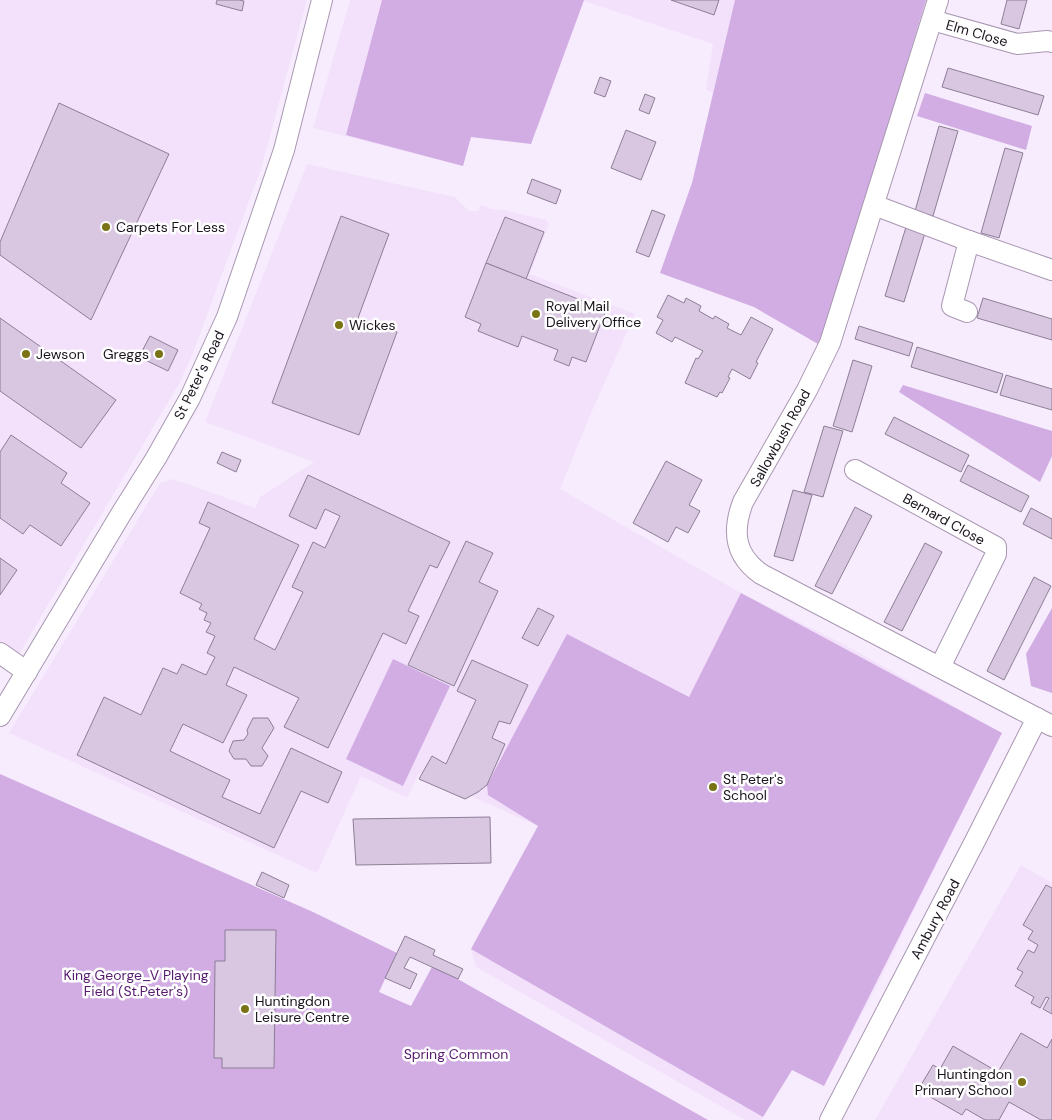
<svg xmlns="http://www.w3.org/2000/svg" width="1052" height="1120" font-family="'DM Sans',sans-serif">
<rect width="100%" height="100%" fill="#f7ecfd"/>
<!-- built -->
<g fill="#f3e1fc">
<polygon points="0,0 307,0 261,169 193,353 180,382 19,654 0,641"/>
<polygon points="350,0 738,0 713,93 706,90 713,44 584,1 537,129 478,113 463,166 313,128"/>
<polygon points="307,164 455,197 469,211 479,211 480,205 489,207 489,209 504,210 546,220 549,224 530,274 635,314 592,411 560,489 741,593 845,645 1002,733 875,989 824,1086 792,1070 761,1120 745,1120 476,967 471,949 538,826 419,773 407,798 361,776 317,873 9,733 160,483 173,479 255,508 260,497 314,462 205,422"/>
<polygon points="1021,865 1052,883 1052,1120 875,1120"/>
</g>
<!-- green -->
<g fill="#d1ade3">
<polygon points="382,0 584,0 531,144 471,137 463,166 346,135"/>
<polygon points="735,0 926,0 833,308 818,344 754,307 660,273 692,183"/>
<polygon points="925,93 1032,126 1026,150 917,116"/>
<polygon points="903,385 1052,431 1052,456 1040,482 899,392"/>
<polygon points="741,593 1002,733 824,1086 792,1070 763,1117 471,949 538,826 488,795 487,785 567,634 689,697"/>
<polygon points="1052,608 1052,693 1031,686 1026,654"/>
<polygon points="393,659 450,686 403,786 346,759"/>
<polygon points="0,774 313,912 397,953 379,992 411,1006 433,965 708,1120 0,1120"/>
</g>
<!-- building -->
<g fill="#d9c7e2" stroke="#8d7d96">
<polygon points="217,0 239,0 244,1 242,11 216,4"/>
<polygon points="671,0 719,0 714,15"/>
<polygon points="1007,0 1027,0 1019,29 1001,24"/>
<polygon points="948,68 1044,96 1038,115 942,87"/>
<polygon points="600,77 611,81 605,97 594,93"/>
<polygon points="645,94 655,98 649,114 639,110"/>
<polygon points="59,103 169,154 91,320 0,255 0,242"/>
<polygon points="939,126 958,131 933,216 915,211"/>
<polygon points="626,130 656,142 641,180 611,168"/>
<polygon points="1005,148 1023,153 999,238 981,233"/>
<polygon points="532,179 561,190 556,204 527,193"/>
<polygon points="652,210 665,215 649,257 636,252"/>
<polygon points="341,216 389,234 358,318 397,332 359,435 272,403"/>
<polygon points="505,217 544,232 526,279 486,263"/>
<polygon points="906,227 925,233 904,302 885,296"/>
<polygon points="486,263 606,310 586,362 572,357 569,366 554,360 558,350 522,336 518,347 478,331 481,324 465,317"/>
<polygon points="668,295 684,303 686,298 701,306 699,311 713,319 715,316 729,324 727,328 741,335 751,317 773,329 756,362 758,363 750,379 732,369 728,377 730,378 722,393 720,392 717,397 685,383 696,358 698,359 703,351 675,337 672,342 656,333 663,320 657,317"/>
<polygon points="983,298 1052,319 1052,340 977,318"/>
<polygon points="0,318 116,400 81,448 0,391"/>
<polygon points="859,326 913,343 909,356 855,339"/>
<polygon points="150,336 178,350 168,371 139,357"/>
<polygon points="917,347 1003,374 997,393 911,367"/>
<polygon points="853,360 872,366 852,432 833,426"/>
<polygon points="1006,375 1052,389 1052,410 1000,395"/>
<polygon points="894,417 969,455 961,472 885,434"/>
<polygon points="824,426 843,431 823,497 804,492"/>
<polygon points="11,435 67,473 61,483 90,503 61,546 30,525 23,534 0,518 0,452"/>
<polygon points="222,452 241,460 236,472 217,463"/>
<polygon points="666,461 702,480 689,505 700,511 688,533 676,527 668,542 633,523"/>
<polygon points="968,465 1029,496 1021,512 960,481"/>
<polygon points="308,475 450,542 437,568 430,565 408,611 419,616 406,644 383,633 328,748 284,727 299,698 234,667 226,685 247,695 223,743 183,724 170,751 230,780 222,797 260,814 291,748 342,772 328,803 301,791 274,848 77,755 104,697 141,715 163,668 177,674 182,664 206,675 215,657 207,653 215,636 206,632 211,623 204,620 207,613 199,609 202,604 180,593 210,528 199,523 208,502 299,545 254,639 275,650 303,592 292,587 313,542 325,548 340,516 325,509 316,529 289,516"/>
<polygon points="793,490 812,495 793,561 774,556"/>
<polygon points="855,507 872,516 832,594 815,586"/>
<polygon points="1031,508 1052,519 1052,539 1023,524"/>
<polygon points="466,541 493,553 479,582 498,591 454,686 408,665"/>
<polygon points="925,543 942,552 902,631 884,622"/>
<polygon points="0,558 17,570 0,595"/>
<polygon points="1034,577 1051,586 1004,680 987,671"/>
<polygon points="538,608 554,616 538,646 522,638"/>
<polygon points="472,660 528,685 510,724 499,721 492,738 505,744 487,785 478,792 465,799 419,779 432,756 446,764 476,700 457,691"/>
<polygon points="253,718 268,718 274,728 262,748 268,756 262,766 251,766 246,759 234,759 229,751 233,741 244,740 248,734 247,730"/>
<polygon points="490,817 491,863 356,865 353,819"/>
<polygon points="262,872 289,885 284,898 256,885"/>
<polygon points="1046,885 1052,888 1052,1014 1043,1009 1049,998 1046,997 1040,1008 1031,1003 1034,997 1015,986 1023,972 1017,969 1028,950 1034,953 1038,945 1028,939 1033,931 1023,925"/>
<polygon points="225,930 276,930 274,1068 222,1068 222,1058 214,1058 215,961 225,961"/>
<polygon points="405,936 435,950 433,955 463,969 458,979 410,957 404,968 417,974 410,989 385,978"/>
<polygon points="1021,1033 1047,1048 1052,1039 1052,1120 1041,1120 1009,1102 999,1120 985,1120 966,1109 962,1115 918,1090 933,1065 940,1069 953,1046 998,1072"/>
</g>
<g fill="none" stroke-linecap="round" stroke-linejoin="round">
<!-- minor casing -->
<g stroke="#a897b1" stroke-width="22">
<g id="minor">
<path d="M938 0 830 343 807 390 743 502C732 531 734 555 761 574L1052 726"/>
<polyline points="932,20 1017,44 1047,41 1052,42"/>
<polyline points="874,205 969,241 1052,270"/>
<polyline points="967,312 952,306 969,241"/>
<polyline points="855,470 996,547 996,554 940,667"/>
<polyline points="0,653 27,672"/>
<polyline points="0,716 121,514 156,458 190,398 227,317 284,150 322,0"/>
<polyline points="830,1120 975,841 1037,718"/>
</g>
</g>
<!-- minor -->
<use href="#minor" stroke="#fff" stroke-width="20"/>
</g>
<!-- markers -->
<g fill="#7a7315" stroke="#fefefe" stroke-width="2">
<circle cx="106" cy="227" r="5"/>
<circle cx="536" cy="314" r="5"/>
<circle cx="339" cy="325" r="5"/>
<circle cx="26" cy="354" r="5"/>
<circle cx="159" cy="354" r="5"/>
<circle cx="713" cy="787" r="5"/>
<circle cx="245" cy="1009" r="5"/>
<circle cx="1022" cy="1082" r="5"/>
</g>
<g text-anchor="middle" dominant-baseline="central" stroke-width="5" stroke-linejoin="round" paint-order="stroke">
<!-- street labels -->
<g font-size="14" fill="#1a131d" stroke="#fefefe">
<text transform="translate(977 33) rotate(16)">Elm Close</text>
<text transform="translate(199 375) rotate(-64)">St Peter's Road</text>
<text transform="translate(780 438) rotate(-61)">Sallowbush Road</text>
<text transform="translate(944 519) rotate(29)">Bernard Close</text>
<text transform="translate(935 919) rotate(-62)">Ambury Road</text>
</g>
<!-- poi labels -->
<g font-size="14" fill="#1a131d" stroke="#fefefe" text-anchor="start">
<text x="116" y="227">Carpets For Less</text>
<text x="546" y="306">Royal Mail<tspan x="546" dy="16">Delivery Office</tspan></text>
<text x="349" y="325">Wickes</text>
<text x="36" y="354">Jewson</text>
<text x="149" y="354" text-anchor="end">Greggs</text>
<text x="723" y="779">St Peter's<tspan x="723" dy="16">School</tspan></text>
<text x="255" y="1001">Huntingdon<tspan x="255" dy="16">Leisure Centre</tspan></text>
<text x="1012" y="1074" text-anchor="end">Huntingdon<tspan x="1012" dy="16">Primary School</tspan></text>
</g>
<!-- park labels -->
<g font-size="14" fill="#571a6f" stroke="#fefefe">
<text x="136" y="975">King George_V Playing<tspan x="136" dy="16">Field (St.Peter's)</tspan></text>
<text x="456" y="1054">Spring Common</text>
</g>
</g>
</svg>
